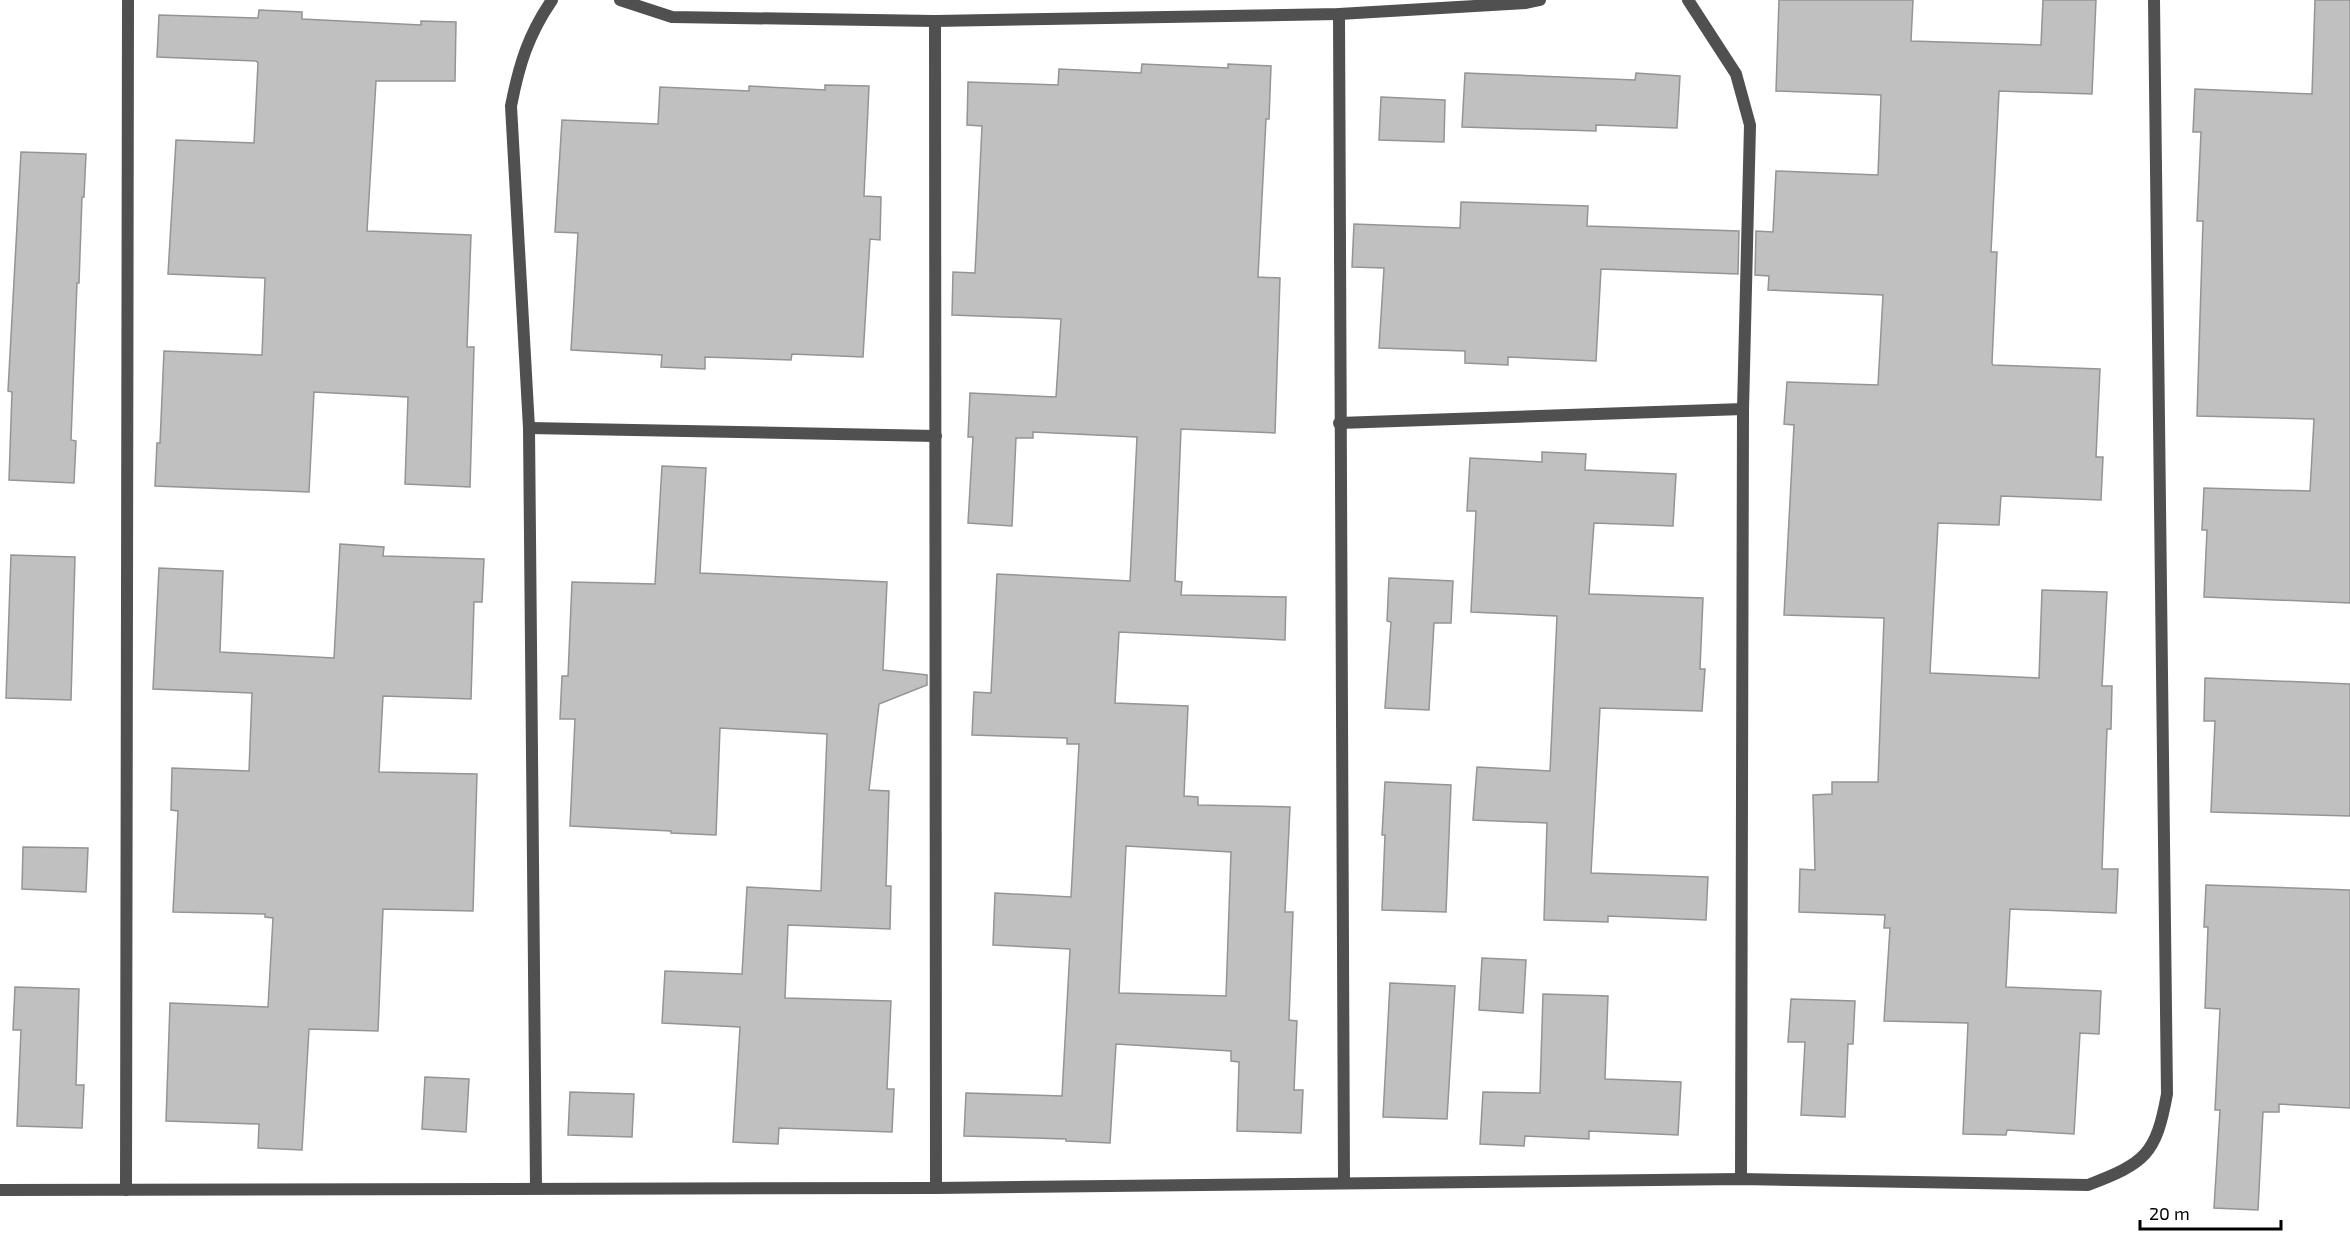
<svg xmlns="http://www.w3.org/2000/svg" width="2350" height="1250" font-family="'Exo 2',sans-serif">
<rect width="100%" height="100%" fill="#fff"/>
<!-- building -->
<g fill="#c0c0c0" stroke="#949494" stroke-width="1.5" fill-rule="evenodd">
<polygon points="1779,0 1913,0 1911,41 2041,45 2043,0 2096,0 2092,94 1999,91 1991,252 1997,252 1992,363 1993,365 2100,369 2096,457 2103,457 2101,500 2001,496 1999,525 1938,523 1930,673 2039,678 2042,590 2107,592 2102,686 2112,686 2111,729 2107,729 2102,869 2118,869 2116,913 2010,909 2006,987 2101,991 2099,1034 2080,1033 2074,1134 2007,1130 2006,1135 1963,1134 1968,1023 1884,1021 1890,928 1884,928 1885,915 1799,912 1800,869 1815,870 1813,795 1832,794 1832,782 1878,782 1884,618 1784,615 1794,425 1784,424 1787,382 1878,385 1883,295 1768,290 1769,276 1755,275 1756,231 1773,232 1776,171 1878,175 1881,95 1776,91"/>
<polygon points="2315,0 2350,0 2350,603 2204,597 2207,530 2202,530 2204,488 2310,491 2314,419 2197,416 2203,221 2197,221 2201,132 2193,132 2195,89 2312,94"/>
<polygon points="259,10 302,12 302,19 421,25 421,21 456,22 455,81 376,81 367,231 471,235 467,347 474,347 470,487 405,484 408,397 314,392 309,492 155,486 157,443 160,443 164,351 262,355 265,278 168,274 176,140 254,143 258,63 256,61 157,57 159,15 258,18"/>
<path d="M1142 64 1228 68V64L1271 66 1269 119H1266L1258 277 1280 278 1275 433 1181 429 1175 581 1182 582 1181 595 1286 597 1285 640 1119 632 1115 703 1188 706 1184 796 1198 797V805L1290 807 1285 912H1293L1289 1020 1297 1021 1294 1090H1303L1301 1133 1237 1131 1239 1062 1231 1061V1051L1116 1044 1110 1143 1066 1141V1139L964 1136 966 1093 1062 1096 1070 949 993 945 995 893 1071 897 1079 744H1067V738L972 735 974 692 991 693 997 574 1130 581 1137 437 1033 432V438H1016L1012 526 968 523 973 437H968L970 393 1056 397 1061 319 952 315 953 272 975 273 982 126 967 125 968 82 1058 85 1059 69 1141 73ZM1126 846 1231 852 1226 996 1119 993Z"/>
<polygon points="1465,73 1635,80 1636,73 1680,76 1677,128 1596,125 1596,131 1462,127"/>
<polygon points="825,85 869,86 864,196 881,197 880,240 870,239 863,357 792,354 791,360 705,357 705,369 661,367 662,355 571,350 578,233 555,232 562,120 658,124 660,87 749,91 749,86 825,90"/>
<polygon points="1381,97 1445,100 1444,142 1379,140"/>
<polygon points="21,152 86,154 84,197 82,197 79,283 77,283 71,440 76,441 74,483 9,480 12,392 8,391"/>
<polygon points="1461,202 1588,206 1587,226 1739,231 1738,274 1601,269 1596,361 1508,357 1508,365 1465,363 1465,351 1379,348 1384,268 1352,267 1354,224 1460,228"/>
<polygon points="1542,452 1586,454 1585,470 1676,474 1673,526 1594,523 1589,594 1703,598 1700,669 1705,669 1702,711 1600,708 1591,873 1708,877 1706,920 1608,916 1608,922 1544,920 1547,823 1473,820 1477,767 1550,771 1557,616 1471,612 1476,511 1467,511 1470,458 1542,462"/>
<polygon points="662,466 706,468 700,573 887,582 883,670 927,675 927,685 879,704 869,790 889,791 886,886 891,886 890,929 788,925 785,998 891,1001 887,1089 894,1089 892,1132 779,1128 778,1144 733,1142 740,1027 662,1023 665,971 742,974 747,887 821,891 827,734 720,728 716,835 671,833 671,831 570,826 575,719 560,719 562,676 568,676 572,582 655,584"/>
<polygon points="340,544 384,547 383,556 484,559 482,602 474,602 471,699 383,696 379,772 477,774 473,911 383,909 378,1031 309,1029 302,1150 258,1148 259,1124 166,1121 170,1003 268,1007 273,918 265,917 265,914 173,912 178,811 171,810 172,768 249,771 252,693 153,689 159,568 223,571 220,652 334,658"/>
<polygon points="11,555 75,557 71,700 6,698"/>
<polygon points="1389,578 1453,581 1451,623 1434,623 1429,710 1385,708 1391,622 1387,621"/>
<polygon points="2205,678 2350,684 2350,816 2211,812 2215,721 2204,721"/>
<polygon points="1385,782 1451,785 1446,912 1382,910 1385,835 1382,835"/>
<polygon points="23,847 88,848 86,892 22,889"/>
<polygon points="2206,885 2350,890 2350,1108 2279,1104 2279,1112 2263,1112 2258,1210 2214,1208 2220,1110 2215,1110 2220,1009 2205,1008 2208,927 2204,927"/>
<polygon points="1482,958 1526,960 1523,1013 1479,1010"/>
<polygon points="1390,983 1455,986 1447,1119 1383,1117"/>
<polygon points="15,987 79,989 76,1085 84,1085 82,1128 17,1126 21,1030 13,1030"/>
<polygon points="1543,994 1608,996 1605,1079 1681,1082 1678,1135 1589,1131 1589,1139 1525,1136 1524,1146 1480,1144 1483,1092 1540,1093"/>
<polygon points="1791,999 1855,1001 1853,1044 1848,1044 1845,1117 1801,1115 1805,1042 1788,1042"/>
<polygon points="425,1077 469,1079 466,1132 422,1129"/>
<polygon points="570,1092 634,1094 632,1137 568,1135"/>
</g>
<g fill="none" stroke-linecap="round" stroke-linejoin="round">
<!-- minor -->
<g stroke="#505050" stroke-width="12">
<polyline points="620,0 672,17 935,21 1339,14 1526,3 1540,0"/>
<polyline points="1688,0 1736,74 1750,125 1743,409 1741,1179"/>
<polyline points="1339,14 1344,1182"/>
<polyline points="935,21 936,1188"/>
<polyline points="1339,423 1743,409"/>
<polyline points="529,428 936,436"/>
<path d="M536 1187 529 428 511 106C519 65 528 35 552 0"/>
<path d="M0 1190 936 1188 1741 1179 2088 1185C2145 1163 2156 1155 2167 1094L2154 0"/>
<polyline points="126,1190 128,0"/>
</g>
</g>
<!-- scale -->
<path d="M2140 1220v9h141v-9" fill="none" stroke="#000000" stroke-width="3"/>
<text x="2149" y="1220" font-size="18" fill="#000000" stroke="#ffffff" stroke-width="4.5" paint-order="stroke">20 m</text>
</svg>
